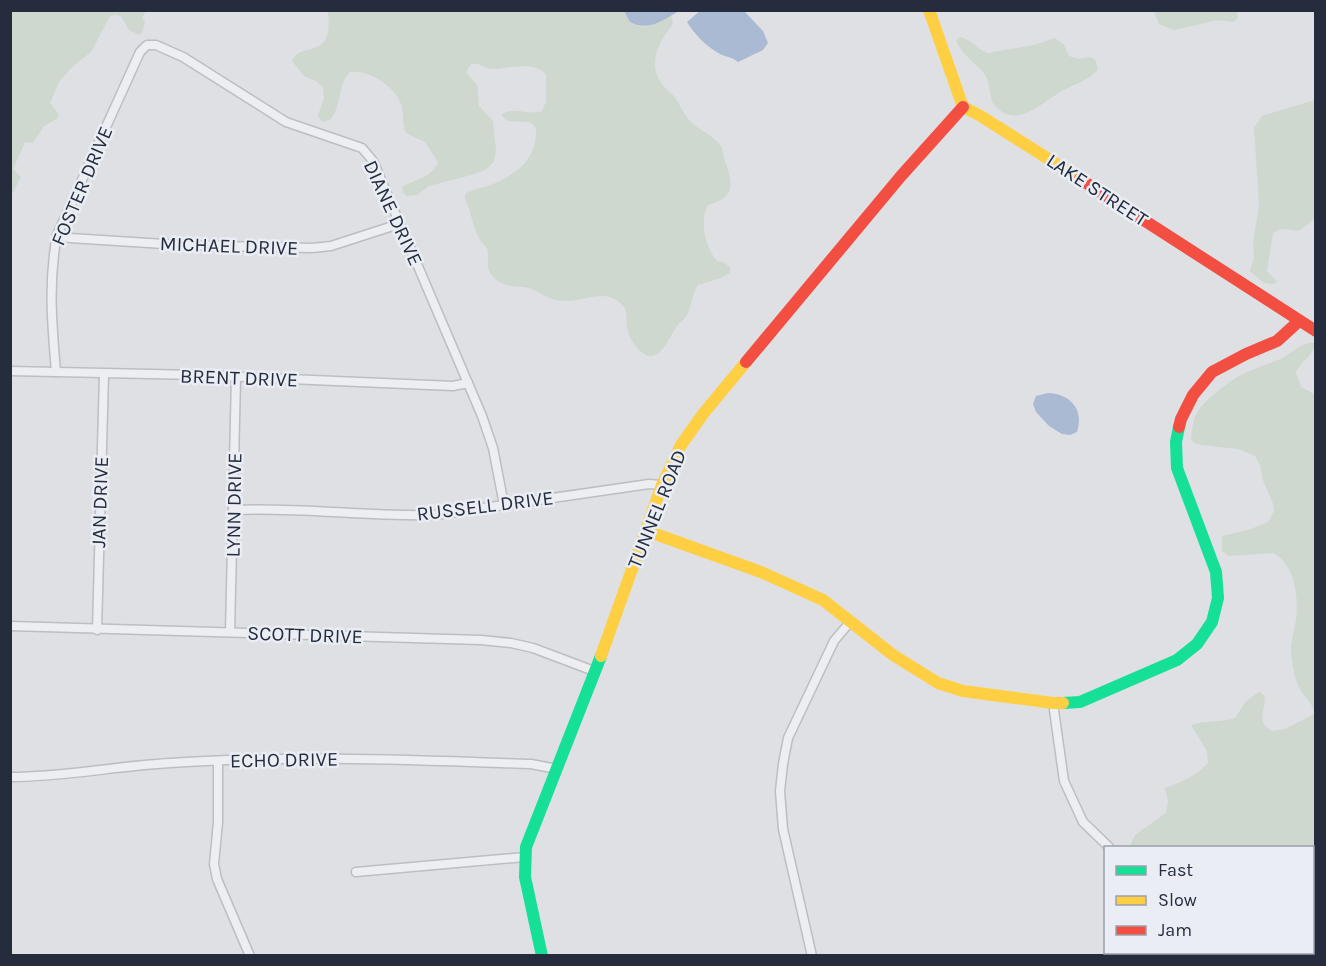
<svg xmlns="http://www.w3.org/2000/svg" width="1326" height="966" font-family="Karla,sans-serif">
<rect width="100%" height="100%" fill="#dee0e4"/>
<!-- green -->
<g fill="#ced8ce">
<path d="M11 10 146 11 142 18 145 21 142 32 139 35 129 30C124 21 122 12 110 16L91 52 73 66 59 82 50 103 59 115 58 118 44 126 33 143 25 142 13 169 21 177 11 196Z"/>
<path d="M328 11H624L630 22C648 32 655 23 671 15L673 24C660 41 647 61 661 83 665 88 670 92 674 96 680 105 684 115 692 123 701 131 714 136 721 146 724 151 723 158 726 164 734 186 734 198 708 205 699 221 705 247 717 261L723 262 730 267V273L721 278 698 285C692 294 692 305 687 315 684 320 678 323 675 329 670 336 663 355 652 356 641 357 630 340 628 331 625 320 630 310 619 302 603 289 585 301 566 301 546 301 538 288 523 287 511 286 499 286 491 274 485 265 489 262 488 253 488 248 484 245 481 241 473 229 471 212 465 198V194C473 189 484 188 493 184 518 174 538 157 536 128L530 122 508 121 501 115C513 105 529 116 542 111L546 102V74C534 61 510 68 494 69 484 69 480 62 471 64L466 72 477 85 479 106 493 121 496 150 494 162 485 170 475 174 429 186 417 195 407 196 404 194 402 187C414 180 433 177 438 162L425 142 406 133C402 123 404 113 401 104 396 87 368 69 350 72 336 84 342 123 322 122L318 115 324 98 323 87 316 81 304 76 292 61C302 39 334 63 328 11Z"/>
<polygon points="1154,11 1237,11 1238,18 1234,22 1218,20 1174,30 1159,24"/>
<path d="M960 37C972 39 977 50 988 53L1034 45 1055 38 1064 45 1069 56 1078 59 1091 57 1096 61 1098 70C1087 81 1075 84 1062 91 1042 102 1018 129 996 107 987 97 992 82 983 72 974 62 962 54 956 41Z"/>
<polygon points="1315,100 1315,218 1299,231 1281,229 1273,233 1267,271 1277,282 1273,284 1264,283 1250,271 1254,258 1253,242 1259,205 1254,128 1262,116"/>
<path d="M1315 342C1314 355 1301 361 1296 373L1301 387 1316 395V955L1313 956 1312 921 1315 907 1312 848 1130 846 1135 835 1166 813 1168 802 1165 788C1180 783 1198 775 1208 763L1207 751 1191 725C1206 720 1221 723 1235 718L1246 701 1259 692 1264 695 1265 699C1264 713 1256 722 1272 731L1285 729 1314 714C1314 703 1303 697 1299 687 1295 679 1293 668 1292 660 1289 645 1294 634 1296 619 1299 597 1295 564 1273 553L1229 556 1222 551V536L1251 529 1268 522 1274 511 1273 503 1263 481 1260 465 1255 456 1238 449 1201 445 1194 443 1191 439C1194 411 1197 409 1217 392 1239 373 1252 370 1278 360 1292 354 1299 343 1315 342Z"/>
</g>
<!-- water -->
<g fill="#aabad2">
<path d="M701 10 744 11 763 31 768 43 763 50 738 62C732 57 726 57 720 54 707 47 694 34 687 22Z"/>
<path d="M624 11H679C663 20 649 32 630 22Z"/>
<path d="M1048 393C1071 394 1084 410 1077 432L1070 435 1062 434 1049 426 1036 412 1033 404 1036 396Z"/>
</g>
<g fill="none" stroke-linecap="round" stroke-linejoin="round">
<!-- street casing -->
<g stroke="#bcbec2" stroke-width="11">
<g id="street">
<polyline points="57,235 70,238 180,245 312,248 331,246 399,224"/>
<polyline points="10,371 197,375 453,386 468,383"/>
<path d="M56 372C52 324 48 283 57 235L140 52 147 45H156L183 57 286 122 362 148 373 161 482 416 493 448 504 505"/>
<path d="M234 510C301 507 368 517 435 515L649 484 662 485"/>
<polyline points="10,626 481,640 511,643 533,648 594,671"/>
<polyline points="97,630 104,374"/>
<polyline points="230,632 236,378"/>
<polyline points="1053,703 1064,781 1083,822 1110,848"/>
<polyline points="218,761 218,822 214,864 217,879 250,956"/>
<path d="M10 777C64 777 116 766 170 763 290 755 411 760 531 764L557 769"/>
<polyline points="356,872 525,857"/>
<polyline points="1225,952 1227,956"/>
<polyline points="812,956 783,829 780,791 783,764 788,738 834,641 850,622"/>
</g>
</g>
<!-- street -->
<use href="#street" stroke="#edeef1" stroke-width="8"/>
<!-- fast -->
<g stroke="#16e098" stroke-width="12">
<polyline points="1063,703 1080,702 1177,660 1197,644 1212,622 1218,598 1216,572 1177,468 1176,442 1179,427"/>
<polyline points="542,956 525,877 526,847 601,656"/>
</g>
<!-- slow -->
<g stroke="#ffcf43" stroke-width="12">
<polyline points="929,10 963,107 979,115 1080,179"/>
<polyline points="647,531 761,572 823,600 893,655 938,683 963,691 1053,703 1063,703"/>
<polyline points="601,656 662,485 681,445 703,414 746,362"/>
</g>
<!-- jam -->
<g stroke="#f24e42" stroke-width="12">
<polyline points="1080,179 1316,331"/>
<polyline points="746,362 901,176 963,107"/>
<polyline points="1179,427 1181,419 1193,395 1212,372 1246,354 1277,341 1299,321"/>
</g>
</g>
<g text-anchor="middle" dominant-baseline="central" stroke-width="5" stroke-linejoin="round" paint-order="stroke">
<!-- street labels -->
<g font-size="20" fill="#242c3d" stroke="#eaeef4">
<text transform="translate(82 186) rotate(-67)">FOSTER DRIVE</text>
<text transform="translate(1097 190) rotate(33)">LAKE STREET</text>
<text transform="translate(393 213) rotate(65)">DIANE DRIVE</text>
<text transform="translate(229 246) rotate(2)">MICHAEL DRIVE</text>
<text transform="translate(239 378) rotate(2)">BRENT DRIVE</text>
<text transform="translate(100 502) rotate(-88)">JAN DRIVE</text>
<text transform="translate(234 505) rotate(-89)">LYNN DRIVE</text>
<text transform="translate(485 506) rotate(-7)">RUSSELL DRIVE</text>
<text transform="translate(657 509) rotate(-68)">TUNNEL ROAD</text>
<text transform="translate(305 635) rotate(2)">SCOTT DRIVE</text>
<text transform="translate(284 760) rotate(-1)">ECHO DRIVE</text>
</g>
</g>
<!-- border -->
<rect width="1326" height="966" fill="none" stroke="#242c3d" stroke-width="24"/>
<!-- legend -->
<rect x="1104" y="846" width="210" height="108" fill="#eaeef4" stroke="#9ba0ab" stroke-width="1.5"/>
<rect x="1116" y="866" width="30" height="9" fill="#16e098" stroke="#9ba0ab" stroke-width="1.5"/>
<text x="1158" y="876" font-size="18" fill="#242c3d">Fast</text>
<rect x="1116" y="896" width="30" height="9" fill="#ffcf43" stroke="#9ba0ab" stroke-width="1.5"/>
<text x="1158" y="906" font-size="18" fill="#242c3d">Slow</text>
<rect x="1116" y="926" width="30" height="9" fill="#f24e42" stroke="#9ba0ab" stroke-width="1.5"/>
<text x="1158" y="936" font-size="18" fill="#242c3d">Jam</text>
</svg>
